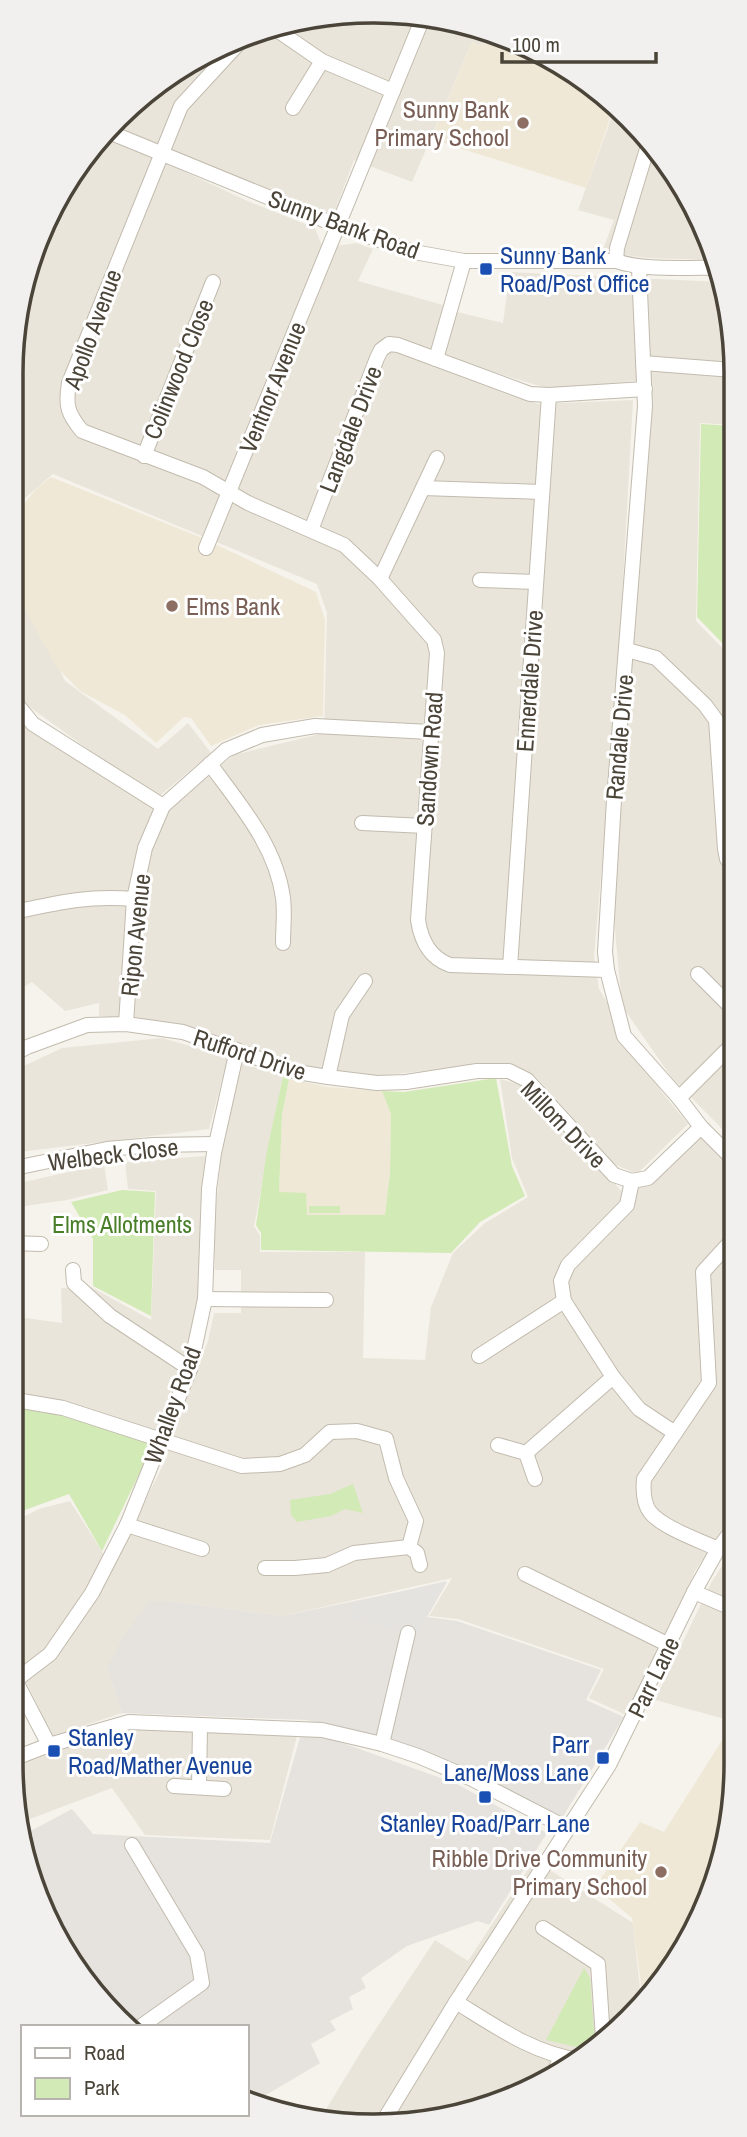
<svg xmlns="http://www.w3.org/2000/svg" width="747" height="2137" font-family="'Archivo Narrow',sans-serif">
<rect width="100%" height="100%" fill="#f6f3ec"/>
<!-- residential -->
<g fill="#eae5da">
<polygon points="326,14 467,23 488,31 481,46 472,42 412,182 354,160 334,213 305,209 114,128 192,59"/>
<polygon points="615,108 646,134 699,213 713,260 648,258 602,252 614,220 578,210"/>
<polygon points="105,135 250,202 315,228 323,248 356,243 373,249 358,281 443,305 432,348 425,362 538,404 633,400 616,707 594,956 599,989 661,1091 688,1124 637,1174 614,1164 534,1075 498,1063 376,1076 305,1068 157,1022 99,1016 99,1003 65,1011 32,982 13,993 22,1043 11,1049 11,699 148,805 170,809 234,755 324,733 327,613 317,584 53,474 17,505 11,522 10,374 23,280 85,153"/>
<polygon points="510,272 720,282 733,326 734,425 700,423 696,621 734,660 735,1142 672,1078 622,1006 613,908 649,385 633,381 553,390 444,357 457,312 503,323"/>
<polygon points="10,566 65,681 158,749 188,723 211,753 157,798 28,706 11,685"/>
<polygon points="162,1038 228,1057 209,1129 11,1153 11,1072 62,1048"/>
<polygon points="238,1062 283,1076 254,1226 260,1236 260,1252 365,1252 363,1358 425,1360 431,1307 453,1253 485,1223 528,1197 512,1158 500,1079 528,1087 624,1194 641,1187 699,1134 735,1167 736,1512 695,1571 667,1637 626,1715 589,1698 604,1669 458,1619 429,1616 452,1578 282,1616 168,1601 107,1668 122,1713 53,1736 11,1652 11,1523 39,1509 70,1501 112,1567 167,1457 174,1427 208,1341 214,1313 241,1313 241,1270 215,1270 214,1225 224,1130"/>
<polygon points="205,1156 200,1318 159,1432 11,1396 11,1316 62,1323 61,1288 91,1287 151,1320 156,1191 128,1189 125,1162"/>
<polygon points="104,1164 108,1190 67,1200 11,1208 11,1185"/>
<polygon points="736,1544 736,1722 655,1700 711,1583"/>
<polygon points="10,1689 25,1718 17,1730 11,1749 13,1753 10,1753"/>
<polygon points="120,1728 297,1736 270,1840 145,1835 112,1788 22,1822 11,1766"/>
<polygon points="534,1860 633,1923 641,1999 576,2065 467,2114 327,2123 319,2121 362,2050 435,1940 468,1961"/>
</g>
<!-- industrial -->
<g fill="#e6e2dd">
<polygon points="447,1582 427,1617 457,1621 601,1670 586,1700 624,1717 562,1818 435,1758 368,1733 305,1720 122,1713 107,1668 122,1639 149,1601 168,1601 282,1616"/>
<polygon points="320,1735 455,1783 547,1833 489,1925 478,1921 407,1946 361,1978 366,1988 349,1997 353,2009 330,2021 336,2030 311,2044 320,2063 254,2102 247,2099 247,2027 132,2027 101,2003 38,1902 25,1834 72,1809 93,1834 270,1843 300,1737"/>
</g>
<!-- education -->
<g fill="#efe8d6">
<polygon points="488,31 555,59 614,107 586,188 431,139 472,42 481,46"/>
<polygon points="51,477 202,538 316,592 325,620 323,716 259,725 211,746 191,718 184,717 156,743 125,715 80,691 56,666 11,583 10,530 18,511 37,488"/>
<polygon points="289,1079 328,1087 382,1091 391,1113 390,1172 385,1215 278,1215 282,1115"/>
<polygon points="728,1731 736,1735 736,1763 724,1857 675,1966 643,1998 632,1918 595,1887 640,1822 664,1832"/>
</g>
<!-- green -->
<g fill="#d2eab5">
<polygon points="701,424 734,426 734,655 697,617"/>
<polygon points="283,1077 289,1079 282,1115 279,1192 306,1193 307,1215 385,1215 390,1172 391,1114 382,1091 404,1092 496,1078 512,1166 525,1196 480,1222 451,1253 261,1250 261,1233 256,1225 267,1150"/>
<polygon points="122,1190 155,1192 151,1316 93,1286 93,1239 71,1202"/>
<rect x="309" y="1206" width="31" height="7"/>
<polygon points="10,1405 55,1414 145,1440 151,1444 151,1449 102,1551 69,1494 11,1515"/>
<polygon points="353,1484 363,1513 345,1509 331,1516 297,1522 291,1515 290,1500 330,1494"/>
<polygon points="584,1968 590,1978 595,2046 586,2049 546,2040"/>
</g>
<!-- parking -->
<polygon fill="#e5e3e0" points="446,1581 417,1635 349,1619 352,1603"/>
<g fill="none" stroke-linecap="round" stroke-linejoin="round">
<!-- minor casing -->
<g stroke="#c2bbae" stroke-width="16">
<g id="minor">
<polyline points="277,30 322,61 393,91"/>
<path d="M239 43 181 106 69 383C65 406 68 414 82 431L203 477 248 503 344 545 380 579 434 640 437 653 418 920C421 940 430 958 450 965L607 970"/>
<polyline points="293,108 322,61"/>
<path d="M109 132 336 225 414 252 464 261H616C645 271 684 267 716 268"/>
<polyline points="616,261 617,248 650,139"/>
<polyline points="639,268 645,406 614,800 605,952 607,970 624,1036 679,1098 701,1127 735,1161"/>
<polyline points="436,359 464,261"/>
<polyline points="643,363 733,370"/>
<polyline points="144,456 213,282"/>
<polyline points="423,488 542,492"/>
<polyline points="311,530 377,358 381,350 389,344 398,345 530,394 549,395 645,389"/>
<polyline points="206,548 422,20"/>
<polyline points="380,579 437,458"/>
<polyline points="480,580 536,582"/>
<polyline points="627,650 656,658 705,705 716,720 725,849 727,859 735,868"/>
<polyline points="10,696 33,724 163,806"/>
<path d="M210 764C240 805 276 846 283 898 285 913 283 928 283 943"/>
<polyline points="362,823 425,826"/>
<path d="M10 913C56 903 86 895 134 899"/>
<polyline points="510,967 549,395"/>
<polyline points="698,974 735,1011"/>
<polyline points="126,1024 134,899 145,848 163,806 226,750 262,735 315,726 430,732"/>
<polyline points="10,1056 27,1047 87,1025 126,1024 183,1032 297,1072 328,1077 377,1083 406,1082 477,1071 509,1071 527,1080 614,1175 632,1181"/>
<polyline points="328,1077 342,1015 365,981"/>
<polyline points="679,1098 735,1042"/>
<polyline points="10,1169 107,1149 153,1145 215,1144"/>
<polyline points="632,1181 627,1205 568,1265 561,1281 564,1301 613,1377 639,1409 675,1433"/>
<polyline points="632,1181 648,1178 701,1127"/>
<polyline points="10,1243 41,1244"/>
<polyline points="73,1270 74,1283 110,1316 190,1369"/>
<polyline points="205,1299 326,1300"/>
<polyline points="479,1356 564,1301"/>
<polyline points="10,1399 63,1408 242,1466 280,1464 305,1455 330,1432 357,1431 386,1439 396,1478 416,1521 409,1547 417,1553 420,1565"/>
<polyline points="498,1445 526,1453 535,1479"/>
<polyline points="526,1453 613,1377"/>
<polyline points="127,1525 202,1549"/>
<path d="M718 1549C701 1541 661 1527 650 1512 643 1503 643 1490 644 1479L709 1383 703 1272 735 1237"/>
<polyline points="265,1568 295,1568 327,1565 354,1553 409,1547"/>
<polyline points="525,1574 669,1645"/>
<polyline points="694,1592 736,1610"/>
<polyline points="10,1670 49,1745"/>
<polyline points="16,1680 50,1654 92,1593 127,1525 190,1369 205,1299 209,1189 214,1153 237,1050"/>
<polyline points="382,1744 408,1633"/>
<polyline points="10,1760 49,1745 129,1722 322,1730 382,1744 418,1756 472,1779 567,1828"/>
<polyline points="174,1786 224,1789"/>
<polyline points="199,1787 200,1725"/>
<polyline points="132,1845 197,1954 202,1983 140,2027"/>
<polyline points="543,1928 598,1964 603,2038"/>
<path d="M456 2002C495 2026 534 2054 580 2060"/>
<polyline points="552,2076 561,2058"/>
<polyline points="384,2120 456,2002 609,1765 694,1592 718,1549 736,1525"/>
</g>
</g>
<!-- minor -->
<use href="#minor" stroke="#fff" stroke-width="14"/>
</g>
<!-- markers -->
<g fill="#8d6e63" stroke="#fff" stroke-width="2.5">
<circle cx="523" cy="123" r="7"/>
<circle cx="172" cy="606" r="7"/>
<circle cx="661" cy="1872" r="7"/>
</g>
<g fill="#1a4fb4" stroke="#fff" stroke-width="2.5">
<rect x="479" y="262" width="14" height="14" rx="3.5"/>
<rect x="47" y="1744" width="14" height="14" rx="3.5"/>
<rect x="596" y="1751" width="14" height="14" rx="3.5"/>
<rect x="478" y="1790" width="14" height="14" rx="3.5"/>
</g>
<g text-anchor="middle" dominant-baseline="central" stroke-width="6" stroke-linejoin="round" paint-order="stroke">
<!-- education labels -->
<g font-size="24" fill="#785e54" stroke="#fff" text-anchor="end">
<text x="509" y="109">Sunny Bank<tspan x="509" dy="28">Primary School</tspan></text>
<text x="186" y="606" text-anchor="start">Elms Bank</text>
<text x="647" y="1858">Ribble Drive Community<tspan x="647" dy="28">Primary School</tspan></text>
</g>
<!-- street labels -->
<g font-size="24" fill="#4b4439" stroke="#fff">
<text transform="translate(344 224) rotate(20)">Sunny Bank Road</text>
<text transform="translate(92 329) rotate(-70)">Apollo Avenue</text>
<text transform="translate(178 369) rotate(-68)">Colinwood Close</text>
<text transform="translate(272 387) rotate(-68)">Ventnor Avenue</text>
<text transform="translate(350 429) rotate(-69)">Langdale Drive</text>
<text transform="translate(529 681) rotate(-86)">Ennerdale Drive</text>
<text transform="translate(619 737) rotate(-85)">Randale Drive</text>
<text transform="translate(429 759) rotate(-86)">Sandown Road</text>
<text transform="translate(135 935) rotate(-84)">Ripon Avenue</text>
<text transform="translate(250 1054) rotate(18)">Rufford Drive</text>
<text transform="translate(564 1124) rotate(46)">Millom Drive</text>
<text transform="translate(113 1154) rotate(-7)">Welbeck Close</text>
<text transform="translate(172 1405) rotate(-70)">Whalley Road</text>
<text transform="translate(653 1677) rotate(-64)">Parr Lane</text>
</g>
<!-- transit labels -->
<g font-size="24" fill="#164399" stroke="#fff" text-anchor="start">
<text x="500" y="255">Sunny Bank<tspan x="500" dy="28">Road/Post Office</tspan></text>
<text x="68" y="1737">Stanley<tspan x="68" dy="28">Road/Mather Avenue</tspan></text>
<text x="589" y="1744" text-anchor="end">Parr<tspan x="589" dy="28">Lane/Moss Lane</tspan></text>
<text x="485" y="1823" text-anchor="middle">Stanley Road/Parr Lane</text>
</g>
<!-- park labels -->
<g font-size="24" fill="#4a7f2a" stroke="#fff">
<text x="122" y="1224">Elms Allotments</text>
</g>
</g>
<!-- crop -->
<path d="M0 0H747V2137H0ZM373 23H374A350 350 0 0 1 724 373V1764A350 350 0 0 1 374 2114H373A350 350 0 0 1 23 1764V373A350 350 0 0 1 373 23Z" fill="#f1f0ef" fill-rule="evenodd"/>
<path fill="none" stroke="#4b4439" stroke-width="3.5" d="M373 23H374A350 350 0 0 1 724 373V1764A350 350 0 0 1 374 2114H373A350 350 0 0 1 23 1764V373A350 350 0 0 1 373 23Z"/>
<!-- legend -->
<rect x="21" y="2025" width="228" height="91" fill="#ffffff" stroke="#b7b4b0" stroke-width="2"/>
<rect x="35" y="2048" width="35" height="10" fill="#ffffff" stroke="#b7b4b0" stroke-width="2"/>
<text x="84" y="2060" font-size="21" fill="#4b4439">Road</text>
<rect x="35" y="2078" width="35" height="21" fill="#d2eab5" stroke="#b7b4b0" stroke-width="2"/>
<text x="84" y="2095" font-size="21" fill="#4b4439">Park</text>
<!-- scale -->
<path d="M502 52v10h154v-10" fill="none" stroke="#4b4439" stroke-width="3.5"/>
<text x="512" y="52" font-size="21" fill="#4b4439" stroke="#ffffff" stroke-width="5" paint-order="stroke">100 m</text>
</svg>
